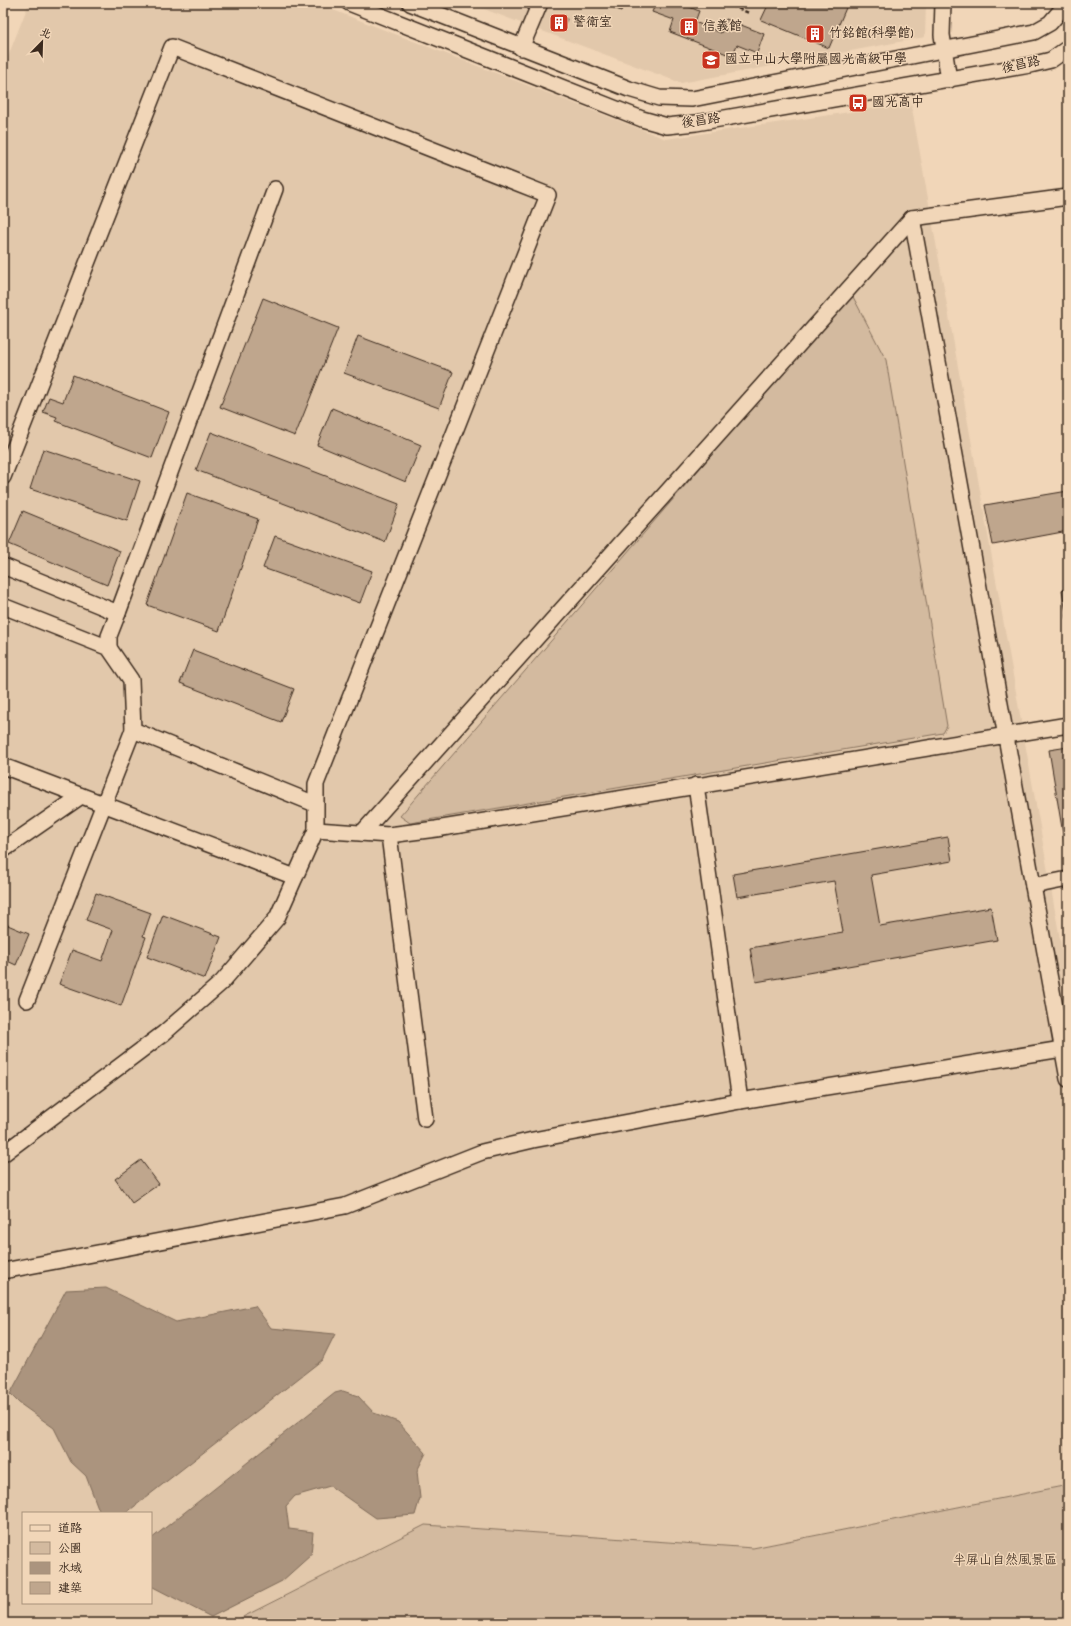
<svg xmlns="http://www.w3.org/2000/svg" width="1071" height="1626" font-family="Dekko,'LXGW WenKai TC',sans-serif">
<rect width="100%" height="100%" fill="#f1d6b8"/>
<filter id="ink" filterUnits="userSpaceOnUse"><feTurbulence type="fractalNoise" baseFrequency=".025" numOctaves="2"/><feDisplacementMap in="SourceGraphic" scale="8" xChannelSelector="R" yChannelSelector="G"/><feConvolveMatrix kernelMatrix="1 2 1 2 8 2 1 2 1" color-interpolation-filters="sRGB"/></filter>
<g filter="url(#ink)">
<!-- built -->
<g fill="#e2c8ab" fill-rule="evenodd">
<path d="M29 3H315L666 139 911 103 1068 984V1485L753 1548 425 1525 231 1623H3V69ZM23 1513H151V1603H23Z"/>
<polygon points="468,3 926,3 925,37 681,83"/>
</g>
<!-- green -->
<g fill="#d3ba9f" stroke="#87725e">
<polygon points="851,293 886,360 947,726 943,733 410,823 400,816"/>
<polygon points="1068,1485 1068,1623 231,1623 425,1525 753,1548"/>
</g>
<!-- water -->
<g fill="#ab947e" stroke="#7e6a58">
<polygon points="106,1288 176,1322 255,1306 271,1328 335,1334 322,1360 126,1513 100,1513 86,1476 71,1462 54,1428 19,1403 10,1394 66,1290"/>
<polygon points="343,1391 358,1396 374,1413 398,1422 426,1453 417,1471 420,1498 415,1515 376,1518 330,1486 295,1496 286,1506 289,1529 313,1532 311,1555 282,1581 211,1617 151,1586 151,1539 335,1393"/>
</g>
<!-- building -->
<g fill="#bfa68d" stroke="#3b2a1e">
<polygon points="602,3 624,3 621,11"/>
<polygon points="656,3 680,3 699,11 695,22 721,33 726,19 764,34 757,53 737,45 732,56 670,32 674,20 652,12"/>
<polygon points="769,3 848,3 829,48 761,20"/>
<polygon points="557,15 567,19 562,31 552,27"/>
<polygon points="263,298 338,328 295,436 220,407"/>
<polygon points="358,336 453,372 439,408 344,373"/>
<polygon points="73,375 169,412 152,458 55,421 57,417 43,412 49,397 63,402"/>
<polygon points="332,408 421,445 406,482 317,445"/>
<polygon points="211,432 399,504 385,542 196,470"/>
<polygon points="43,449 140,481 127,521 30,489"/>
<polygon points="1068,491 1068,531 993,545 985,505"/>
<polygon points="187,493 258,519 219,631 147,605"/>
<polygon points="23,511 120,551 107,585 9,544"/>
<polygon points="275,536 372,571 360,603 263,568"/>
<polygon points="1068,588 1068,624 1062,590"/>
<polygon points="193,650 294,689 281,722 180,683"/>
<polygon points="1068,747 1068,864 1049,750"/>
<polygon points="948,837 952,861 871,875 880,926 991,907 997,940 756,982 750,948 843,932 834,881 737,897 733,874"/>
<polygon points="96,893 151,913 143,936 146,937 121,1006 59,984 72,950 102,961 113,930 86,920"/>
<polygon points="163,915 221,937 205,979 147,957"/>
<polygon points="3,923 29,934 16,965 3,959"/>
<polygon points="141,1160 159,1184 132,1203 115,1179"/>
</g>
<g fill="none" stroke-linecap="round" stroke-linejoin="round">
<!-- minor casing -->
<g stroke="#3b2a1e" stroke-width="18">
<g id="minor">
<polyline points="349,3 642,119 667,126 696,123 1030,65 1051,60 1068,48"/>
<polyline points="410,3 629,89 659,98 692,99 1034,32 1050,23 1067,3"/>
<polyline points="943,3 942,35 949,80"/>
<polyline points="521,48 540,3"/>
<polyline points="912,218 1068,1079"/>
<polyline points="3,477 172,47 548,195 316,784 316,830 277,918 222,982 164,1033 3,1154"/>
<polyline points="3,566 118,613 275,189"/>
<polyline points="3,606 109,648 131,680 133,730 315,804"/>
<polyline points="109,648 109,636 118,613"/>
<polyline points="3,766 295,877"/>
<polyline points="696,785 740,1101"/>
<polyline points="316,830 389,835 436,829 1068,725"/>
<polyline points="362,833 912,218 1068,197"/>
<polyline points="389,835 425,1119"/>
<polyline points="3,850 81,796"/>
<polyline points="1033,886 1068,879"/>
<polyline points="27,1000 133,730"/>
<polyline points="3,1271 345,1206 482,1152 533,1140 740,1101 1062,1049"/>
</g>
</g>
<!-- path -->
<polyline stroke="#3b2a1e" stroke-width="2.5" stroke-dasharray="4 3" stroke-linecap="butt" points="725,3 749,13"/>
<!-- minor -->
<use href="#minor" stroke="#f1d6b8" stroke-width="15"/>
</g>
</g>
<!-- icons -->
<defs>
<g id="building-square" transform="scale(1)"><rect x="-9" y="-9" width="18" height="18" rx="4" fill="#c8321e" stroke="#f1d6b8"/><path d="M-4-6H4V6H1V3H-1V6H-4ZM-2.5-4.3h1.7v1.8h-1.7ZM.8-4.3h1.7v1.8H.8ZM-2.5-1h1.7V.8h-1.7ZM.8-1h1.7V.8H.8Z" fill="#fff"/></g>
<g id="school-square" transform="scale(1)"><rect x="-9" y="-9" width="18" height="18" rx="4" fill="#c8321e" stroke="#f1d6b8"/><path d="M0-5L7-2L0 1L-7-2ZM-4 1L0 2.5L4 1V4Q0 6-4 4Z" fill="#fff"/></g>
<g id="bus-square" transform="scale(1)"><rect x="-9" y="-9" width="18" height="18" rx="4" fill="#c8321e" stroke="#f1d6b8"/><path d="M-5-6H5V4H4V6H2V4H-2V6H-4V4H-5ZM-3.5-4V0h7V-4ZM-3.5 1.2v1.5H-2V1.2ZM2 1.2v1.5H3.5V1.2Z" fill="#fff"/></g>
</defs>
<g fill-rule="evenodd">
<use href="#building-square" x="559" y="23"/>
<use href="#building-square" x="689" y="27"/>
<use href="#building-square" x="815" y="34"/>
<use href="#school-square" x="711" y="60"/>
<use href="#bus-square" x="858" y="103"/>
</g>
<g text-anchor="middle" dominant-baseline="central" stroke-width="3" stroke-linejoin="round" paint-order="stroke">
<!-- poi labels -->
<g font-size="13" fill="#3b2a1e" stroke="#f1d6b8" text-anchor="start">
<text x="573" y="23">警衛室</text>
<text x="703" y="27">信義館</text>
<text x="829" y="34">竹銘館(科學館)</text>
<text x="725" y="60">國立中山大學附屬國光高級中學</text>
<text x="872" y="103">國光高中</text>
</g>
<!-- street labels -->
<g font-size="13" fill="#3b2a1e" stroke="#f1d6b8">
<text transform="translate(1021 66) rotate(-12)">後昌路</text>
<text transform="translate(701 122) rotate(-8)">後昌路</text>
</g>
<!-- park labels -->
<g font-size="13" fill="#524031" stroke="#f1d6b8">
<text x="1005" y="1561">半屏山自然風景區</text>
</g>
</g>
<!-- margin -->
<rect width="1071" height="1626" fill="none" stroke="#f1d6b8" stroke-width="16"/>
<rect x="8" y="8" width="1055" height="1610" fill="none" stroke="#3b2a1e" stroke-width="1.5" filter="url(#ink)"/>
<!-- legend -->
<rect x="22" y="1512" width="130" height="92" fill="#f1d6b8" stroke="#a8917a"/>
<rect x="30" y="1525" width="20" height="6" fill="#f1d6b8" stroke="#a8917a"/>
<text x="58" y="1532" font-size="12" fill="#3b2a1e">道路</text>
<rect x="30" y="1542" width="20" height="12" fill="#d3ba9f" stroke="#a8917a"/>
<text x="58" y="1552" font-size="12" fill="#3b2a1e">公園</text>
<rect x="30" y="1562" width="20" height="12" fill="#ab947e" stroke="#a8917a"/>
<text x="58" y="1572" font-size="12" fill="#3b2a1e">水域</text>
<rect x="30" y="1582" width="20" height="12" fill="#bfa68d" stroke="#a8917a"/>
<text x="58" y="1592" font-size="12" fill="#3b2a1e">建築</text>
<!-- north arrow -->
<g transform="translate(42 42) rotate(23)" stroke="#f1d6b8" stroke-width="3" paint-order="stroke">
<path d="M0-3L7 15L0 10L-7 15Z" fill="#3b2a1e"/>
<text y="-6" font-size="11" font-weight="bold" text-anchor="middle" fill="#3b2a1e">北</text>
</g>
</svg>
